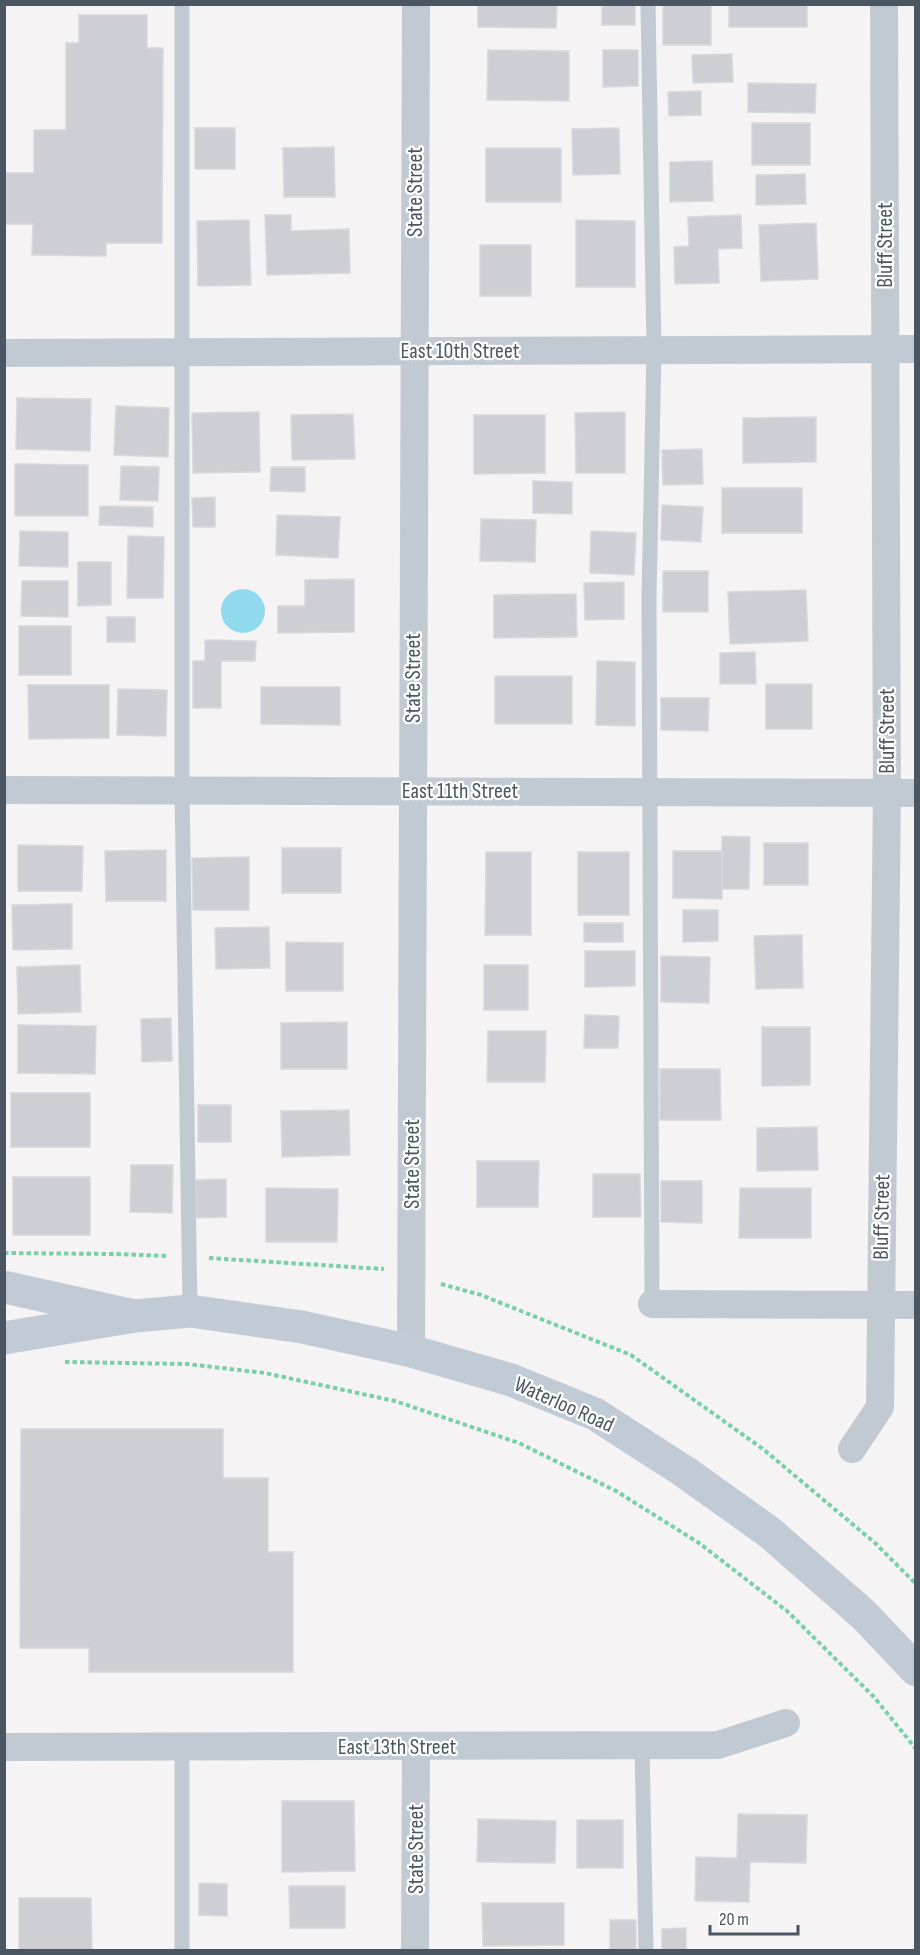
<svg xmlns="http://www.w3.org/2000/svg" width="920" height="1955" font-family="'Sofia Sans Condensed',sans-serif">
<rect width="100%" height="100%" fill="#f5f3f3"/>
<!-- water -->
<circle fill="#90daee" cx="243" cy="611" r="22"/>
<!-- building -->
<g fill="#cdcfd5" stroke="#d7d9de" stroke-width="1.5">
<polygon points="478,4 557,4 556,28 478,27"/>
<rect x="602" y="4" width="33" height="21"/>
<rect x="663" y="4" width="48" height="41"/>
<rect x="729" y="4" width="78" height="23"/>
<polygon points="79,15 147,15 147,48 163,48 162,243 106,243 106,256 32,255 33,224 6,224 6,173 34,173 34,130 66,130 66,43 79,43"/>
<polygon points="488,50 569,51 569,101 487,100"/>
<polygon points="603,50 638,50 638,86 603,87"/>
<polygon points="732,54 733,82 693,83 692,55"/>
<polygon points="748,83 816,84 815,113 748,112"/>
<polygon points="701,91 701,115 669,116 668,92"/>
<rect x="752" y="123" width="58" height="42"/>
<rect x="195" y="128" width="40" height="41"/>
<polygon points="619,128 620,174 573,175 572,129"/>
<polygon points="334,147 335,197 284,197 283,148"/>
<rect x="486" y="148" width="75" height="54"/>
<polygon points="712,161 713,201 670,202 670,162"/>
<polygon points="805,174 806,204 756,205 756,175"/>
<polygon points="265,215 291,215 291,231 349,229 350,273 267,275"/>
<polygon points="741,215 742,248 718,249 719,283 675,284 674,247 689,246 688,217"/>
<polygon points="249,220 251,285 198,286 197,221"/>
<polygon points="576,220 635,221 635,287 576,287"/>
<polygon points="816,223 818,279 761,281 759,225"/>
<rect x="480" y="245" width="51" height="51"/>
<polygon points="17,398 91,399 90,451 16,449"/>
<polygon points="116,406 169,408 168,457 114,455"/>
<polygon points="259,412 260,472 193,473 192,413"/>
<polygon points="625,412 625,473 576,473 575,413"/>
<polygon points="353,414 355,459 292,460 291,415"/>
<polygon points="474,415 545,415 545,473 474,474"/>
<polygon points="816,417 816,462 743,463 743,418"/>
<polygon points="702,449 703,484 663,485 662,450"/>
<polygon points="15,464 88,465 88,516 15,516"/>
<polygon points="121,466 159,467 158,501 120,500"/>
<polygon points="271,467 305,467 305,492 270,491"/>
<polygon points="533,481 572,482 572,514 533,513"/>
<rect x="722" y="488" width="80" height="45"/>
<polygon points="215,497 215,527 193,527 192,498"/>
<polygon points="662,505 703,507 701,542 661,540"/>
<polygon points="100,506 153,507 153,527 99,525"/>
<polygon points="277,515 340,517 338,558 276,555"/>
<polygon points="481,519 536,520 535,562 480,561"/>
<polygon points="20,531 68,532 68,567 19,566"/>
<polygon points="591,531 636,533 634,575 590,573"/>
<polygon points="128,536 164,537 163,598 127,598"/>
<polygon points="78,562 111,562 111,605 78,606"/>
<rect x="663" y="571" width="45" height="41"/>
<polygon points="354,579 354,632 278,633 278,606 305,606 305,580"/>
<polygon points="22,581 68,581 68,617 21,616"/>
<polygon points="624,582 624,619 585,620 584,583"/>
<polygon points="806,590 808,641 730,644 728,592"/>
<polygon points="576,594 577,637 494,638 494,595"/>
<rect x="107" y="617" width="28" height="25"/>
<rect x="19" y="626" width="52" height="49"/>
<polygon points="205,640 256,641 255,661 221,661 221,708 193,708 193,661 205,661"/>
<polygon points="755,652 756,684 720,684 720,653"/>
<polygon points="597,661 635,662 635,726 596,725"/>
<rect x="495" y="676" width="77" height="48"/>
<rect x="766" y="684" width="46" height="45"/>
<polygon points="28,685 109,685 109,738 29,739"/>
<polygon points="261,687 340,687 340,725 261,724"/>
<polygon points="118,689 167,690 166,736 117,735"/>
<polygon points="661,698 709,698 708,731 661,730"/>
<polygon points="722,836 750,837 749,889 722,889"/>
<rect x="764" y="843" width="44" height="42"/>
<polygon points="18,845 83,846 82,891 18,891"/>
<rect x="282" y="848" width="59" height="45"/>
<polygon points="166,850 166,901 106,901 105,851"/>
<polygon points="673,851 722,851 722,899 673,898"/>
<polygon points="486,852 531,852 531,935 485,935"/>
<rect x="578" y="852" width="51" height="63"/>
<polygon points="249,857 249,910 193,910 192,858"/>
<polygon points="72,904 72,949 13,950 12,905"/>
<polygon points="683,910 718,910 718,941 683,942"/>
<rect x="584" y="923" width="39" height="19"/>
<polygon points="269,927 270,968 216,969 215,928"/>
<polygon points="802,935 803,988 756,989 754,936"/>
<polygon points="286,942 343,943 343,991 286,991"/>
<polygon points="585,951 635,951 635,986 585,987"/>
<polygon points="661,956 710,957 709,1003 661,1002"/>
<polygon points="80,965 81,1012 18,1014 17,967"/>
<rect x="484" y="965" width="44" height="45"/>
<polygon points="585,1015 619,1016 618,1048 584,1048"/>
<polygon points="171,1018 172,1061 142,1062 141,1019"/>
<polygon points="347,1022 347,1069 281,1069 281,1023"/>
<polygon points="18,1025 96,1026 95,1074 18,1073"/>
<polygon points="762,1027 810,1027 810,1085 762,1086"/>
<polygon points="488,1031 546,1031 545,1082 487,1082"/>
<polygon points="660,1069 720,1069 721,1120 660,1120"/>
<rect x="11" y="1093" width="79" height="54"/>
<rect x="198" y="1105" width="33" height="37"/>
<polygon points="349,1110 350,1155 282,1157 281,1111"/>
<polygon points="817,1127 818,1170 757,1171 757,1128"/>
<polygon points="477,1161 539,1161 538,1207 477,1207"/>
<polygon points="131,1165 173,1165 172,1213 130,1212"/>
<polygon points="593,1174 640,1174 641,1217 593,1217"/>
<rect x="13" y="1177" width="77" height="58"/>
<polygon points="226,1179 226,1217 196,1218 196,1180"/>
<polygon points="661,1181 702,1181 702,1223 661,1222"/>
<polygon points="266,1188 338,1189 337,1242 266,1242"/>
<polygon points="740,1188 811,1188 811,1238 739,1238"/>
<polygon points="21,1429 223,1429 223,1478 268,1478 268,1552 293,1552 293,1672 89,1672 89,1648 20,1648"/>
<polygon points="282,1801 354,1801 355,1871 282,1872"/>
<polygon points="738,1814 807,1815 806,1863 750,1862 749,1902 695,1901 696,1857 737,1858"/>
<polygon points="478,1819 556,1821 555,1863 477,1862"/>
<rect x="577" y="1820" width="46" height="48"/>
<polygon points="199,1883 227,1884 227,1916 199,1915"/>
<polygon points="289,1886 345,1886 345,1928 290,1928"/>
<polygon points="19,1898 91,1898 92,1950 19,1950"/>
<polygon points="482,1903 564,1903 564,1945 483,1946"/>
<rect x="610" y="1920" width="26" height="30"/>
<polygon points="686,1928 686,1950 662,1950 662,1929"/>
</g>
<g fill="none" stroke-linecap="round" stroke-linejoin="round">
<!-- path -->
<g stroke="#7ad0a6" stroke-width="4" stroke-dasharray="4.5 3" stroke-linecap="butt">
<polyline points="4,1253 115,1254 169,1256"/>
<polyline points="209,1258 384,1269"/>
<polyline points="441,1284 481,1295 631,1355 763,1449 875,1543 916,1584"/>
<polyline points="65,1362 187,1364 265,1373 395,1401 519,1443 616,1491 699,1543 787,1611 874,1697 916,1749"/>
</g>
<!-- service -->
<g stroke="#c1cad2" stroke-width="15">
<polyline points="182,4 182,790 190,1311"/>
<polyline points="648,4 654,350 649,598 652,1304"/>
<polyline points="642,1746 646,1950"/>
<polyline points="182,1747 182,1950"/>
</g>
<!-- minor -->
<g stroke="#c1cad2" stroke-width="28">
<polyline points="4,353 916,349"/>
<polyline points="4,790 916,793"/>
<polyline points="652,1304 916,1305"/>
<polyline points="411,1351 416,4"/>
<polyline points="852,1449 880,1407 887,793 884,4"/>
<polyline points="4,1747 718,1745 786,1723"/>
<polyline points="415,1950 416,1747"/>
</g>
<!-- secondary -->
<g stroke="#c1cbd6" stroke-width="33">
<polyline points="4,1287 135,1316 4,1338"/>
<polyline points="135,1316 190,1311 302,1327 411,1351 511,1380 595,1414 685,1472 769,1532 864,1615 916,1670"/>
</g>
</g>
<g text-anchor="middle" dominant-baseline="central" stroke-width="4.5" stroke-linejoin="round" paint-order="stroke">
<!-- street labels -->
<g font-size="22" fill="#4a5661" stroke="#fff">
<text transform="translate(415 192) rotate(-90)">State Street</text>
<text transform="translate(885 245) rotate(-90)">Bluff Street</text>
<text x="460" y="351">East 10th Street</text>
<text transform="translate(413 678) rotate(-90)">State Street</text>
<text transform="translate(887 731) rotate(-90)">Bluff Street</text>
<text x="460" y="791">East 11th Street</text>
<text transform="translate(412 1164) rotate(-90)">State Street</text>
<text transform="translate(882 1217) rotate(-89)">Bluff Street</text>
<text transform="translate(564 1405) rotate(24)">Waterloo Road</text>
<text x="397" y="1747">East 13th Street</text>
<text transform="translate(416 1849) rotate(-90)">State Street</text>
</g>
</g>
<!-- border -->
<rect width="920" height="1955" fill="none" stroke="#4a5661" stroke-width="12"/>
<!-- scale -->
<path d="M710 1925v9h88v-9" fill="none" stroke="#4a5661" stroke-width="3"/>
<text x="719" y="1925" font-size="18" fill="#4a5661" stroke="#ffffff" stroke-width="4.5" paint-order="stroke">20 m</text>
</svg>
